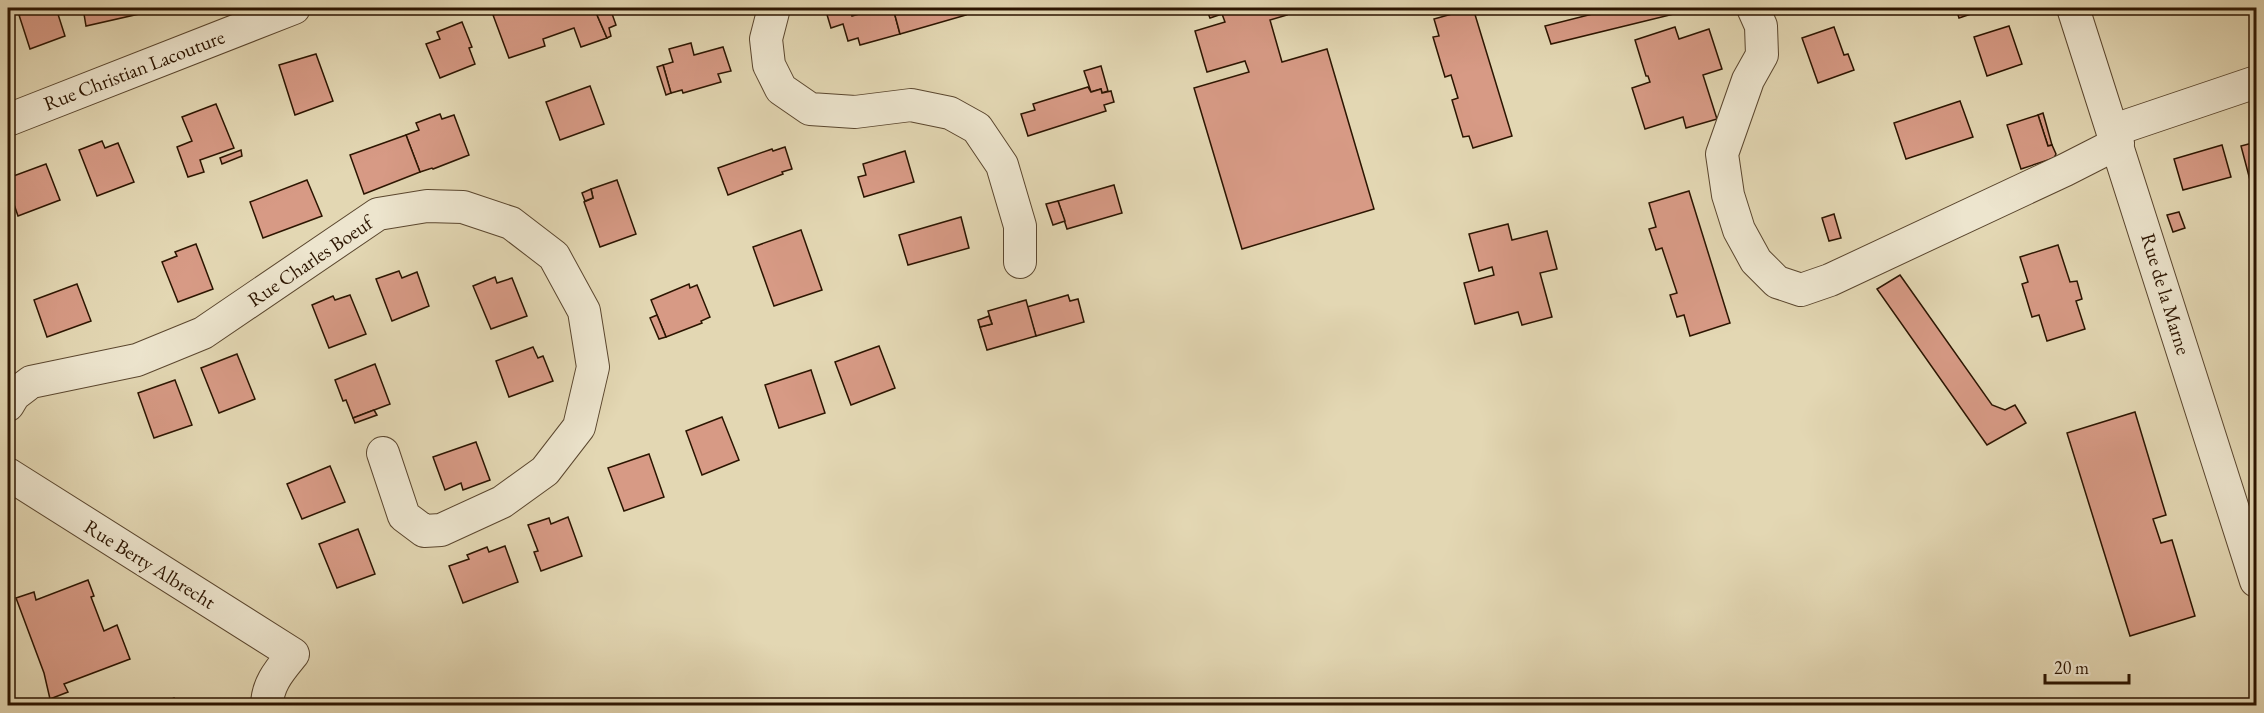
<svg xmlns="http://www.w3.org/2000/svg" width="2264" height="713" font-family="'EB Garamond',serif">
<rect width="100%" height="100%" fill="#e3d7b3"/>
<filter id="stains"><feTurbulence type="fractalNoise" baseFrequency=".00333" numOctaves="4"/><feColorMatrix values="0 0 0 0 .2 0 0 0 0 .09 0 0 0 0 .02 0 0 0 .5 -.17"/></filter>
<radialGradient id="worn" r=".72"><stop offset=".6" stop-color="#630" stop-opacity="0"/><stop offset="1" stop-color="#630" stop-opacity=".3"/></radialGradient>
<!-- building -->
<g fill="#d79a85" stroke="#2c1501" stroke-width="1.5">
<polygon points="40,8 56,8 65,36 30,49 19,15"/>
<polygon points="83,8 160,8 161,9 86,26"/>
<polygon points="511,8 515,8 517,11 531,8 533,13 548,8 569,8 571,13 594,8 607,38 581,47 574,28 543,39 545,46 509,58 493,15"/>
<polygon points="594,8 610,8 616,25 609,28 611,36 607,38"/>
<polygon points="825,8 850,8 852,16 880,8 893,8 900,34 860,45 858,38 848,41 843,24 831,28"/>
<polygon points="893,8 964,8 966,15 900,34"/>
<polygon points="1206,8 1285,8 1287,15 1270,20 1282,62 1327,49 1374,209 1242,249 1194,88 1249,72 1245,61 1207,72 1195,31 1225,22 1222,14 1210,18"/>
<polygon points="1473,8 1512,136 1473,148 1469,136 1463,137 1452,100 1458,98 1451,75 1445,77 1433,37 1439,36 1434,19"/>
<polygon points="1616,8 1672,8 1674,14 1551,44 1545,26"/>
<polygon points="1956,8 1989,8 1959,18"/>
<polygon points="462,22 472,47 469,48 475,64 440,78 426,44 440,39 437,32"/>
<polygon points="2009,26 2022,64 1987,76 1974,37"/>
<polygon points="1675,27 1679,39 1709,29 1722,69 1703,75 1717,119 1686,128 1683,117 1645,129 1632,88 1650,82 1648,76 1646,76 1635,40"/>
<polygon points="1834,27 1844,55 1848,54 1854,70 1818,83 1802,38"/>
<polygon points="691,43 694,55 723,47 731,71 718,74 721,82 683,93 682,90 671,93 663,65 673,62 669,49"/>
<polygon points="316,54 333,101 295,115 279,65"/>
<polygon points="8,55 14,72 8,75"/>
<polygon points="663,65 671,93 666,95 657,67"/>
<polygon points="1101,66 1108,91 1102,93 1101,89 1091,92 1084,71"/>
<polygon points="590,86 604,124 560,140 546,102"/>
<polygon points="1088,87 1091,92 1101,89 1102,93 1111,91 1114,102 1104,105 1106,111 1028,136 1021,114 1035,110 1033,104"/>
<polygon points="1960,101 1973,137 1906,159 1894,123"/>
<polygon points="216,104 234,148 200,160 204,172 188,177 177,147 192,141 182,117"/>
<polygon points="2043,113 2052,145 2048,146 2038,115"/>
<polygon points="440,114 442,119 454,115 469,155 433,169 432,168 420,172 406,135 419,130 416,123"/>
<polygon points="2038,115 2048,146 2052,145 2056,154 2054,158 2021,169 2007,125"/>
<polygon points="406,135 420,172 364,194 350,155"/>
<polygon points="102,141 105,148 118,143 134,182 97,196 79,150"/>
<polygon points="2256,142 2256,178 2250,180 2241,146"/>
<polygon points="2222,145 2231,177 2183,190 2174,159"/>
<polygon points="785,147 792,169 782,172 783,174 728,195 718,168 772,149 773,151"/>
<polygon points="241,150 242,156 222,164 220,158"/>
<polygon points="905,151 914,182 864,197 858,177 866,175 863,164"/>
<polygon points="46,164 60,200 18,216 8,187 8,178"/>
<polygon points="307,180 322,216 263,238 250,202"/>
<polygon points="617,180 636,234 600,247 584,202 593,198 591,189"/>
<polygon points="1114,185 1122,213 1067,229 1058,201"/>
<polygon points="591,189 593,198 585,201 582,193"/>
<polygon points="1689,191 1730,323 1690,336 1684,315 1677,317 1670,295 1677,293 1662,248 1656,250 1649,229 1656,227 1649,203"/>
<polygon points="1058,201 1065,221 1053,225 1046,204"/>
<polygon points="2179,212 2185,228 2173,232 2167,215"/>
<polygon points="1834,214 1841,238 1829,241 1822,218"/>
<polygon points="961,217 969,248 908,265 899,235"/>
<polygon points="1508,224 1512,240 1547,231 1557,269 1540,273 1552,317 1522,325 1518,312 1475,324 1464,283 1494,275 1492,267 1479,271 1469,234"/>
<polygon points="801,230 822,290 774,306 753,247"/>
<polygon points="196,244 213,289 178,302 162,262 177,256 175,252"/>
<polygon points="2058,245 2070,282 2077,281 2082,299 2076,301 2085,329 2047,341 2039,315 2032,317 2022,284 2028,282 2020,257"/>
<polygon points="399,271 402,278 417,272 429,306 392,321 376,279"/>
<polygon points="1900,275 1992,405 2005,410 2015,405 2026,423 1987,445 1877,289"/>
<polygon points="495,277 497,283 512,278 527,316 491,329 473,286"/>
<polygon points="77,284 91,321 47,337 34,300"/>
<polygon points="689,284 690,288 697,285 710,317 701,321 702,323 666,337 651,300"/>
<polygon points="350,295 366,334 329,348 312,305 333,296 335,300"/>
<polygon points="1068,295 1070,301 1078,299 1084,322 1036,336 1027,307"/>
<polygon points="1026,300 1036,336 987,350 980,327 992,324 988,311"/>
<polygon points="657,315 666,337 659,339 650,318"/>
<polygon points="989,316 992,324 980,327 978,320"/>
<polygon points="879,346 895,388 851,405 835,362"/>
<polygon points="533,347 538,358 543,356 553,381 509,397 496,361"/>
<polygon points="237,354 255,399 219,413 201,368"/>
<polygon points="375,364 390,404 353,418 346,400 343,401 335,380"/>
<polygon points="811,370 825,413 779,428 765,385"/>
<polygon points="175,380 192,425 154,438 138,393"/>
<polygon points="374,410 377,415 355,423 353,418"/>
<polygon points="2135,412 2166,515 2153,519 2161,543 2172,540 2195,616 2130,636 2067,433"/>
<polygon points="722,417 739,460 702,475 686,431"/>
<polygon points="476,442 490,480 463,490 461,483 445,490 433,457"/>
<polygon points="649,454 664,497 624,511 608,468"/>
<polygon points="330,466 345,502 302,519 287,484"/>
<polygon points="568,517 582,556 541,571 534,552 538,551 528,525 549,518 551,524"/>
<polygon points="358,529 375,574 337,588 319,544"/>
<polygon points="505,546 518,582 463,603 449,566 469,559 467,555 487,547 489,552"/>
<polygon points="88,580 94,596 91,597 104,631 117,625 130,659 64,684 68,692 50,699 44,673 16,598 34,592 36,600"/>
<polygon points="174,698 176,706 156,706"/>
</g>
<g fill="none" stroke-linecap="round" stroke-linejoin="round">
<!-- minor casing -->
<g stroke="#5a462e" stroke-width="34">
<g id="minor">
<polyline points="774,8 766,39 769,65 781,89 810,109 855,112 911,105 950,113 977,128 1002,165 1020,226 1020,262"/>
<polyline points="1753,8 1761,26 1762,55 1748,80 1722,154 1728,195 1739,230 1756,261 1777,282 1801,290 1830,280 2065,170 2118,143"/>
<polyline points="2073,8 2256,581"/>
<polyline points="8,120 294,8"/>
<polyline points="2114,130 2256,82"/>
<polyline points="8,405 14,395 31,382 137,360 203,333 378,214 427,206 463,207 511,223 554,256 584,311 593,367 579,427 545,471 502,502 441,530 424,531 404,516 383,453"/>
<path d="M8 474 293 654C280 670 267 684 267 706"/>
</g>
</g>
<!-- minor -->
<use href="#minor" stroke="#ede5ce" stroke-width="32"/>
</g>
<g text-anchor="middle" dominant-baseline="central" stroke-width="6" stroke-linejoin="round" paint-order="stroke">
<!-- street labels -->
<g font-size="20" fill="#2c1501" stroke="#ede5ce">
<text transform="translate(134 70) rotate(-21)">Rue Christian Lacouture</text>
<text transform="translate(310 261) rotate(-34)">Rue Charles Boeuf</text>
<text transform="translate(2166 294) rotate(73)">Rue de la Marne</text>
<text transform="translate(150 564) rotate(32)">Rue Berty Albrecht</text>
</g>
</g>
<!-- margin -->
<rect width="2264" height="713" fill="none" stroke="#e3d7b3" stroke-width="30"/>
<rect x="9" y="9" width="2246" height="695" fill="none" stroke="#2c1501" stroke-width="3"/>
<rect x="15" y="15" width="2234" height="683" fill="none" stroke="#2c1501" stroke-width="1.5"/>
<!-- scale -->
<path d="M2045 674v9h84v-9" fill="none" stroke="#2c1501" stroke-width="3"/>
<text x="2054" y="674" font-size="18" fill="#2c1501" stroke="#ede5ce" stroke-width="4.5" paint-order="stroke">20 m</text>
<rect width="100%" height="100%" filter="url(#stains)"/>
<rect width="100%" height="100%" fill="url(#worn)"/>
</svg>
